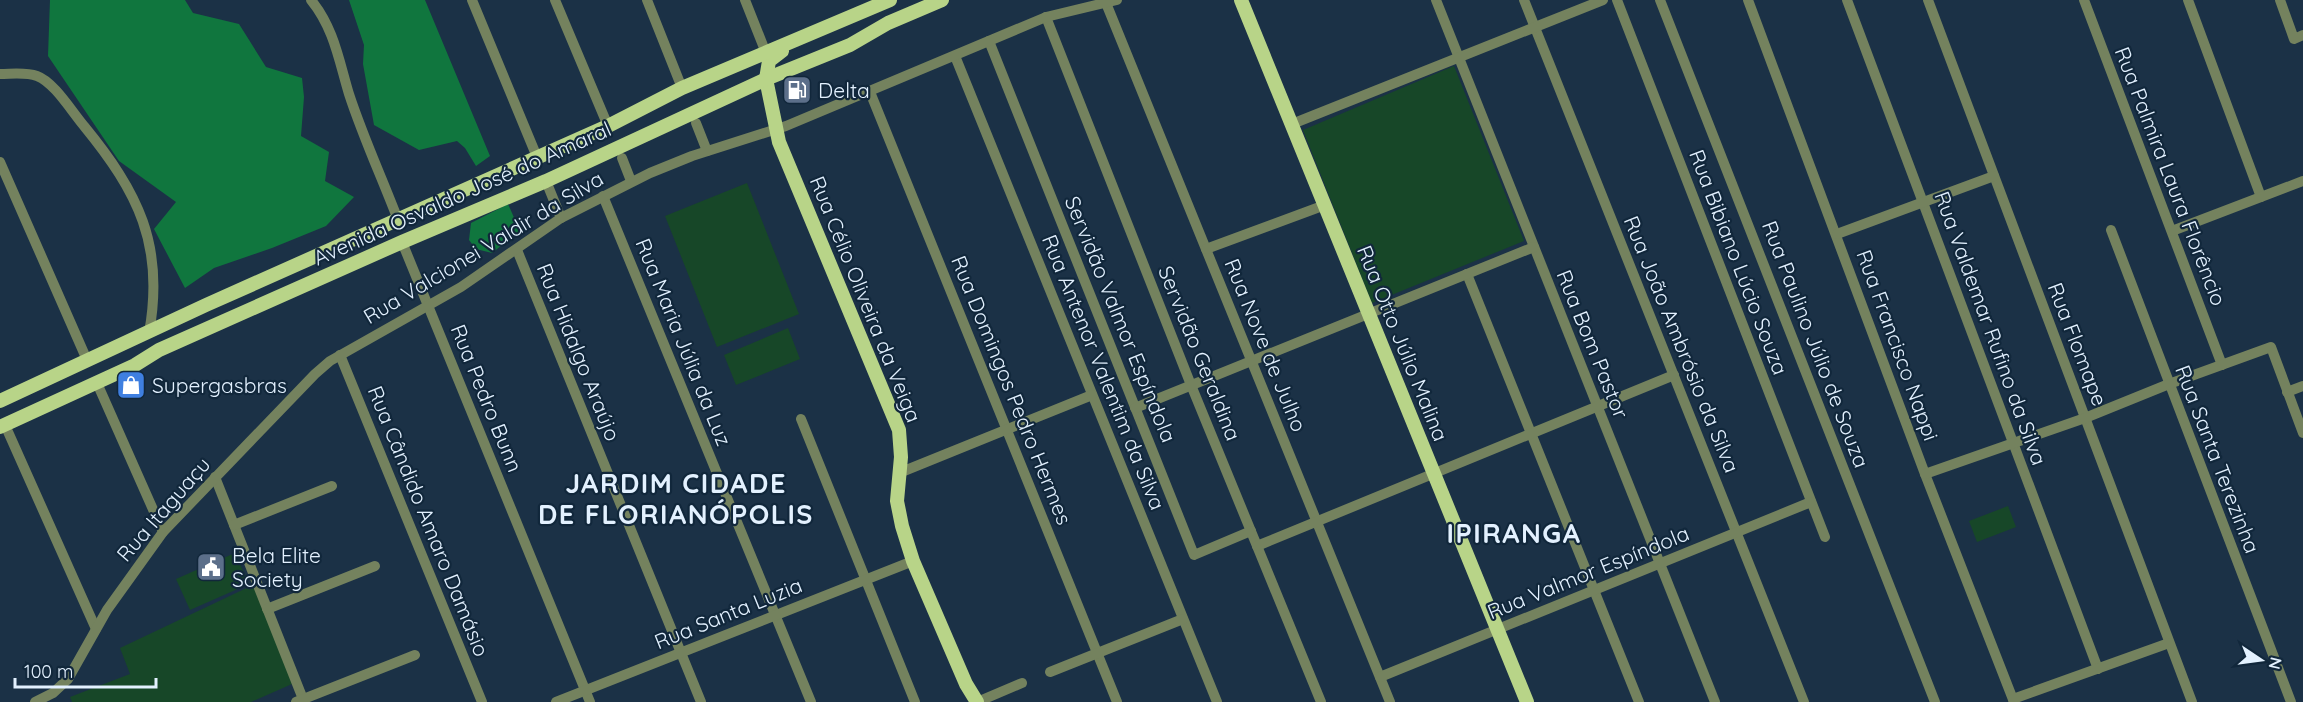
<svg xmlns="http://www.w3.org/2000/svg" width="2303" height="702" font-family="Quicksand,sans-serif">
<rect width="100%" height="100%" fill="#1b3146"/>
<!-- green -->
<g fill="#174728">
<polygon points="1454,66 1524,241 1372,303 1303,130"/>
<polygon points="747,183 799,314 717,347 665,216"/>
<polygon points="788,328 800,359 736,385 724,355"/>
<polygon points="2008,506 2016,527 1977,542 1969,521"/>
<polygon points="235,553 249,584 190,610 176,579"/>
<polygon points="255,584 292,684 251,702 72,702 70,697 130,674 120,648"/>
</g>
<!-- forest -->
<g fill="#10763e">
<polygon points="50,0 185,0 193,13 239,24 266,67 302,78 304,97 301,136 329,152 325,181 354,197 326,226 272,248 214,268 185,288 154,229 176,202 119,161 48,56"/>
<polygon points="349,0 425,0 490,156 476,166 465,148 457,141 419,150 374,125 363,64 364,45"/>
<polygon points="508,204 520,231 492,253 476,249 469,240 471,223"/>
</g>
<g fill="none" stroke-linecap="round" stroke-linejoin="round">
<!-- minor -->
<g stroke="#74825e" stroke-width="10">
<path d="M311 0C334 28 339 61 349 94 363 137 382 178 398 220"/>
<polyline points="472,0 537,157"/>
<polyline points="555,0 608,126"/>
<polyline points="647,0 682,88"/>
<polyline points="745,0 766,53"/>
<polyline points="1436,0 1715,702"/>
<polyline points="1524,0 1804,702"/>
<polyline points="1617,0 1825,537"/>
<polyline points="1660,0 1935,702"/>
<polyline points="1748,0 1925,474 2014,702"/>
<polyline points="1847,0 2098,669"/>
<polyline points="1928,0 2192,702"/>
<polyline points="2084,0 2222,365"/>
<polyline points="2188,0 2261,197"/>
<polyline points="2280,0 2294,39 2303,35"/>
<polyline points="1106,3 1390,702"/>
<polyline points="1046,17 1191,385 1321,702"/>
<polyline points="989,41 1194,555 1251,531"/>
<polyline points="955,56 1217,702"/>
<path d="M0 74C12 74 26 72 37 76 54 82 72 112 84 126 138 192 165 245 149 333"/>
<polyline points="870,92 1117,702"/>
<polyline points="696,123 707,151"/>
<polyline points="1292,124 1603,0"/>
<polyline points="622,158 631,181"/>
<polyline points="0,162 87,360"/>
<polyline points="546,181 561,218"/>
<polyline points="603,196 811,702"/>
<polyline points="2111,230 2291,702"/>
<polyline points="2172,231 2303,181"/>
<polyline points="1837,234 1994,176"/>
<polyline points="402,242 590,702"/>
<polyline points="1206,249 1325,205"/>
<polyline points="517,250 701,702"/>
<polyline points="1467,274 1639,702"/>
<polyline points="340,355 482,702"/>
<polyline points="97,383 163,532"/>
<polyline points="2287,392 2303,386"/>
<polyline points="1135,408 1534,247"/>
<polyline points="801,419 915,702"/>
<polyline points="5,425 96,629"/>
<polyline points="899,473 1092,395"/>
<polyline points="1925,474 2085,418 2169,384 2271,347 2303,433"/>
<polyline points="215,477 303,699"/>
<polyline points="234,525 332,486"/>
<polyline points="1257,546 1674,375"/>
<polyline points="267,609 375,566"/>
<polyline points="1050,672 1183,619"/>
<polyline points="1380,677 1811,502"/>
<polyline points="2013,699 2169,643"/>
<polyline points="35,702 53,693 68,679 107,610 163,532 315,374 330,361 461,287 561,218 650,173 692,156 786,126 1046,17 1117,0"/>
<polyline points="296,702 415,655"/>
<polyline points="556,702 913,561"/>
<polyline points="977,702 1022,683"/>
</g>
<!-- major -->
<g stroke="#b8d488" stroke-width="14">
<polyline points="1241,0 1527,702"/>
<polyline points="782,51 769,61 766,79 779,142 899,430 901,457 897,501 902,526 913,561 966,684 977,702"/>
<polyline points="0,401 206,305 608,126 682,88 890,0"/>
<polyline points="0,427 135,365 159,350 402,242 546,181 766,79 850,45 888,23 942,0"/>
</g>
</g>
<!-- icons -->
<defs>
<g id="fuel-square" transform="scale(1.5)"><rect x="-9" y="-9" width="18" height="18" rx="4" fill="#5c6f8a" stroke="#11273b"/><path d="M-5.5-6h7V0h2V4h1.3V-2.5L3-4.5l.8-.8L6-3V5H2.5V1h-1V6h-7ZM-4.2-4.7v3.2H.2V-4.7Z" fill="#fff"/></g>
<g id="shop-square" transform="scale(1.5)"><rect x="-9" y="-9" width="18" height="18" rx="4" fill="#3f7fe0" stroke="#11273b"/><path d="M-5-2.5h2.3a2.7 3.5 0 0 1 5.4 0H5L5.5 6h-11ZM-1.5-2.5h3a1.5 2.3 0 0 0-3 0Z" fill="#fff"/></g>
<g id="civic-square" transform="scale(1.5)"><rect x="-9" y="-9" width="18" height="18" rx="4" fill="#5c6f8a" stroke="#11273b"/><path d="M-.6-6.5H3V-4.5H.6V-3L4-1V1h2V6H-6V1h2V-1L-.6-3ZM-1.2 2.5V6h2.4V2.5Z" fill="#fff"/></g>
</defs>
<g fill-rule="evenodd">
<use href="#fuel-square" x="797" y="90"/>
<use href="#shop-square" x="131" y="385"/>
<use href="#civic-square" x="211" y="567"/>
</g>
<g text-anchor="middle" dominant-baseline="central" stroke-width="4.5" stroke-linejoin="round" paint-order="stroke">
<!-- poi labels -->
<g font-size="21" fill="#e3f1ff" stroke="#11273b" text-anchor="start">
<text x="818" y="90">Delta</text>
<text x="152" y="385">Supergasbras</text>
<text x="232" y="555">Bela Elite<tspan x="232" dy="24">Society</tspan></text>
</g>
<!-- street labels -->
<g font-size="21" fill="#e3f1ff" stroke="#11273b">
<text transform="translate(2171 176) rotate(69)">Rua Palmira Laura Florêncio</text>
<text transform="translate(462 193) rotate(-24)">Avenida Osvaldo José do Amaral</text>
<text transform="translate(483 247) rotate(-31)">Rua Valcionei Valdir da Silva</text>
<text transform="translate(1739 262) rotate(69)">Rua Bibiano Lúcio Souza</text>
<text transform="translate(866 299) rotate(68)">Rua Célio Oliveira da Veiga</text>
<text transform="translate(1121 319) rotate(68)">Servidão Valmor Espíndola</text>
<text transform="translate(1991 328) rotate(70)">Rua Valdemar Rufino da Silva</text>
<text transform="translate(684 342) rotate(68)">Rua Maria Júlia da Luz</text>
<text transform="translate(1403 343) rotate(68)">Rua Otto Júlio Malina</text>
<text transform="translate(1593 344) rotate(68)">Rua Bom Pastor</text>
<text transform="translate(1682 344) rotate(68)">Rua João Ambrósio da Silva</text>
<text transform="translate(1816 344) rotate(69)">Rua Paulino Júlio de Souza</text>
<text transform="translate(2078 344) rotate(69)">Rua Flomape</text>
<text transform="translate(1266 345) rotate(68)">Rua Nove de Julho</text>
<text transform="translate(1898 345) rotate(70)">Rua Francisco Nappi</text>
<text transform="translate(579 352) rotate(68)">Rua Hidalgo Araújo</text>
<text transform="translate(1200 353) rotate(68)">Servidão Geraldina</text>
<text transform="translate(1104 372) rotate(68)">Rua Antenor Valentim da Silva</text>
<text transform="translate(1012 390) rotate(68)">Rua Domingos Pedro Hermes</text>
<text transform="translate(487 398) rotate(68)">Rua Pedro Bunn</text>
<text transform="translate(2218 459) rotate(69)">Rua Santa Terezinha</text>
<text transform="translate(163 509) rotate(-49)">Rua Itaguaçu</text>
<text transform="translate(429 521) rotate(68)">Rua Cândido Amaro Damásio</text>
<text transform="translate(1588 572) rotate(-22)">Rua Valmor Espíndola</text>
<text transform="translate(728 613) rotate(-22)">Rua Santa Luzia</text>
</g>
<!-- district labels -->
<g font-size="27" font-weight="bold" letter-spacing="1.5" fill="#e3f1ff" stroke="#11273b">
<text x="676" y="483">JARDIM CIDADE<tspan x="676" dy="31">DE FLORIANÓPOLIS</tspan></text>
<text x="1514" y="533">IPIRANGA</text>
</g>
</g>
<!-- north arrow -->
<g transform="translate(2261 660) rotate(103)" stroke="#11273b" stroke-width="4.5" paint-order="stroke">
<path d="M0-4.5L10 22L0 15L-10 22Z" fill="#e3f1ff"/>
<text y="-9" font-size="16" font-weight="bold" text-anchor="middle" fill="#e3f1ff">N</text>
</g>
<!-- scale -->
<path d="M15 678v9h141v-9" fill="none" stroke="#e3f1ff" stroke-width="3"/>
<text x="24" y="678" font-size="18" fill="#e3f1ff" stroke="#11273b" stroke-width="4.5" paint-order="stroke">100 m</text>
</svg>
